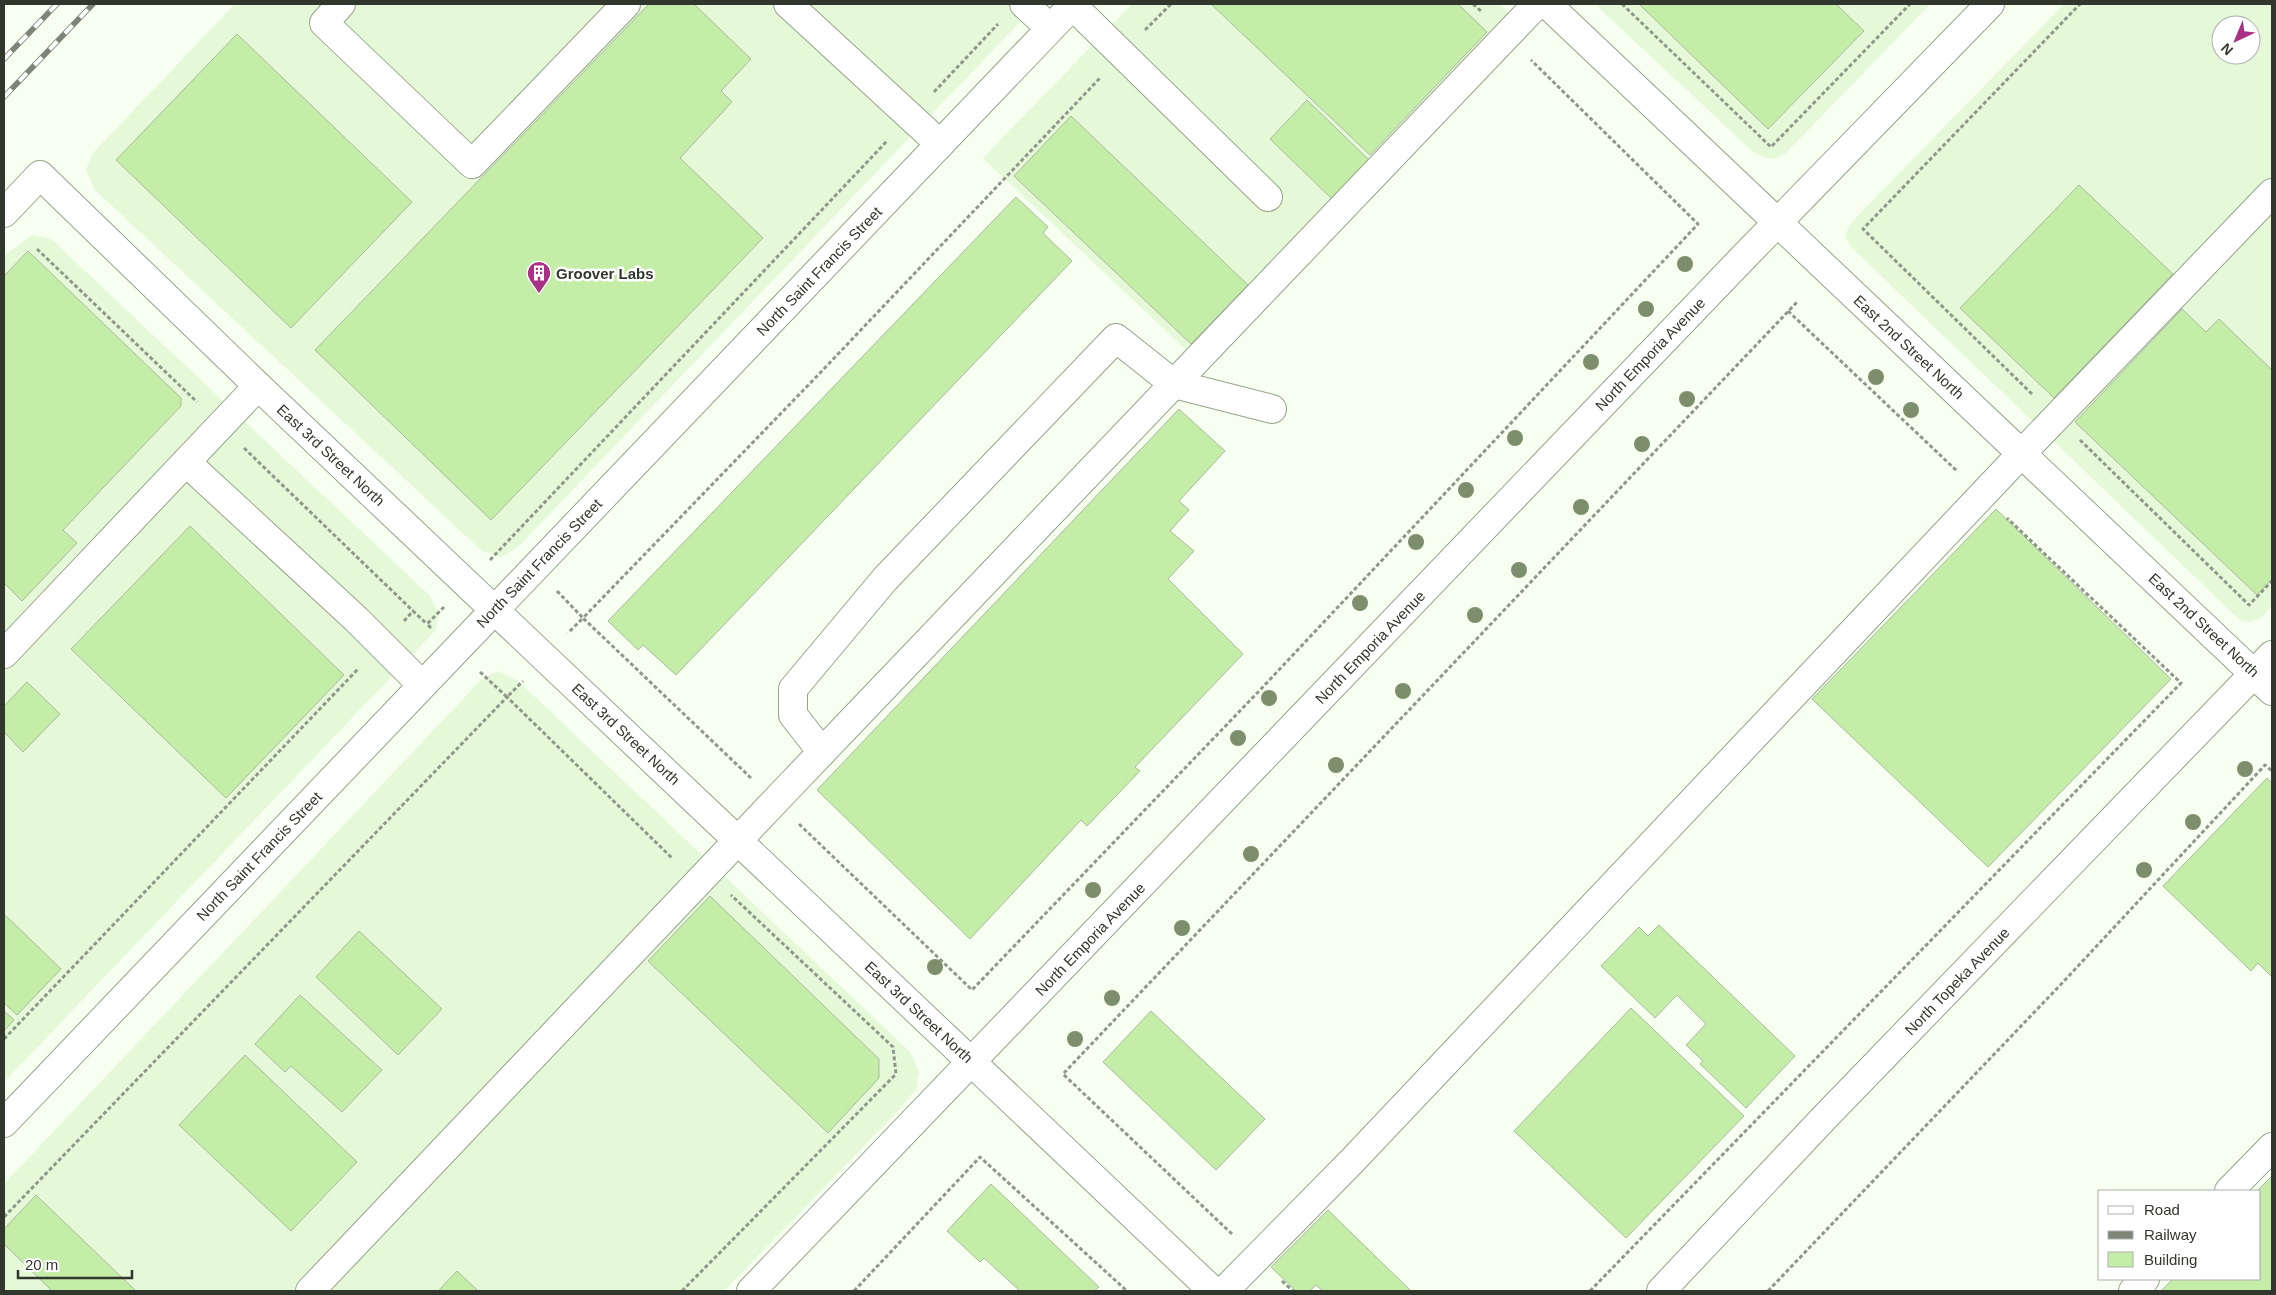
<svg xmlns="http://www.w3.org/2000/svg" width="2276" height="1295" font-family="Arial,sans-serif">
<rect width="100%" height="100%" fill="#f6fff0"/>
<!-- built -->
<g fill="#e5f9d8" fill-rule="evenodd">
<polygon points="235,4 1037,4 518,547 501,557 482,551 95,190 86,169 93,153"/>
<polygon points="1132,4 1499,4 1526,29 1202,365 983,158"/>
<polygon points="1595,4 1930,4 1786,153 1774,159 1763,157 1751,150"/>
<path d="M2064 4H2272V606L2261 618 2250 622 2240 620 1851 247 1846 238 1847 230 1852 222ZM2221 25H2251V55H2221Z"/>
<polygon points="32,235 51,239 429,595 439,615 435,631 4,1082 4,256"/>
<polygon points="497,671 517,680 910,1052 919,1072 916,1089 896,1113 724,1291 4,1291 4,1184 482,679"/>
</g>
<!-- building -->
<g fill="#c4eda7" stroke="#abb9a1">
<polygon points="649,4 694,4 751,59 721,91 732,102 680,158 763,238 491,520 315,350"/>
<polygon points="1211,4 1458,4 1487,32 1370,155"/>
<polygon points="1639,4 1836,4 1864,31 1768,129"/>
<polygon points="237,34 412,202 291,328 116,160"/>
<polygon points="1307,100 1369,160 1332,199 1270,139"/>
<polygon points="1071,116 1248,285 1191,344 1014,176"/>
<polygon points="2079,185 2173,274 2054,398 1960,308"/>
<polygon points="1016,197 1048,227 1043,233 1072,261 676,675 643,645 638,650 608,621"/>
<polygon points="28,251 181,398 181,406 63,530 77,543 22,601 4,583 4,276"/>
<polygon points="2182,309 2206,332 2219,319 2272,370 2272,579 2257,595 2075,422"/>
<polygon points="1179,409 1225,451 1179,501 1189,510 1170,531 1194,551 1168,579 1243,654 1135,767 1140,771 1087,826 1081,820 970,939 817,790"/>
<polygon points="1996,509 2171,679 1988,867 1812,699"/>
<polygon points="190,526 344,675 226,798 71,649"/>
<polygon points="27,682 60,714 23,752 4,732 4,706"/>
<polygon points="2267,778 2272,783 2272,977 2258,963 2251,971 2163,886"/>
<polygon points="710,896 879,1059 879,1078 828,1133 648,961"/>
<polygon points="4,914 61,969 17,1015 4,1003"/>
<polygon points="1659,925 1795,1056 1746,1108 1700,1064 1703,1061 1686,1045 1706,1024 1677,995 1655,1018 1601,966 1639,927 1648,936"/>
<polygon points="359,931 442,1009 398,1055 316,977"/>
<polygon points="300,995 382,1070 342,1112 291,1066 285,1072 255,1044"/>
<polygon points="1631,1008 1744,1116 1626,1238 1514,1131"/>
<polygon points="4,1011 14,1020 4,1031"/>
<polygon points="1151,1011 1265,1119 1216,1170 1103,1062"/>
<polygon points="245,1055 357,1162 291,1231 179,1125"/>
<polygon points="2272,1176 2272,1291 2161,1291 2173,1279 2260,1279 2260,1191 2257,1191"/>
<polygon points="991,1184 1099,1287 1094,1291 1020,1291 984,1258 980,1262 947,1231"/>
<polygon points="36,1195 136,1291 52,1291 4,1244 4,1229"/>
<polygon points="1328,1210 1411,1291 1323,1291 1316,1285 1310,1291 1296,1291 1271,1267"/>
<polygon points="457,1271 478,1291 438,1291"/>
</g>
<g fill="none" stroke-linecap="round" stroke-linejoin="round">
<!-- minor casing -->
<g stroke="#95a38b" stroke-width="30">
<g id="minor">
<polyline points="341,4 324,23 472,164 626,4"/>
<polyline points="788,4 940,144"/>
<polyline points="1024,4 1050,28"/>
<polyline points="1547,4 2272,691"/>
<polyline points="1072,5 1268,197"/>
<polyline points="4,213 40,175 258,386 1213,1291"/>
<polyline points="186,462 356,619 422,685"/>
<polyline points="4,654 258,386"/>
<polyline points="822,752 793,715 793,689 885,579 1116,338 1174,384 1272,409"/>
<polyline points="4,1123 1074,4"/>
<polyline points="2229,1191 2272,1147"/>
<polyline points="310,1291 780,796 1537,4"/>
<polyline points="751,1291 1738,263 1990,4"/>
<polyline points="1224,1291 1353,1160 2022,453 2272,193"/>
<polyline points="1661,1291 1825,1117 2272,655"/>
<polyline points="2133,1291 2145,1279"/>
</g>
</g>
<!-- path -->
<g stroke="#90978b" stroke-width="3" stroke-dasharray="4 2.5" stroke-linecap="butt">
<polyline points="1473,4 1482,12"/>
<polyline points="1622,4 1771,147 1910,4"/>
<polyline points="1145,30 1171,4"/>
<polyline points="934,92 998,24"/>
<polyline points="37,249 197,402"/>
<polyline points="1788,311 1958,472"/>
<polyline points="2032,394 1863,229 2080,4"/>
<polyline points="2080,440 2249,605 2272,581"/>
<polyline points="244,448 413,611"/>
<polyline points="490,560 888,140"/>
<polyline points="557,591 583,618 568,633"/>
<polyline points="404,621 413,611 427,624"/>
<polyline points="431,628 427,624 444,607"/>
<polyline points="480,672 507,697 523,681"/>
<polyline points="751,778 583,618 820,373 1100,78"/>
<polyline points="799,824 972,990 1260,690 1698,224 1531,60"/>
<polyline points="4,1039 358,669"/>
<polyline points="4,1217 507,697 673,859"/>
<polyline points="1232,1234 1063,1074 1798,301"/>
<polyline points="1282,1281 1293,1291"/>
<polyline points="682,1291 896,1074 893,1047 731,895"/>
<polyline points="854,1291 980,1157 1127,1291"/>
<polyline points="1590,1291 2181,683 2007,518"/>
<polyline points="1768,1291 2066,979 2265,765 2272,771"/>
</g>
<!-- minor -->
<use href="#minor" stroke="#fff" stroke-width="28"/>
<!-- rail casing -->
<g stroke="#7d8478" stroke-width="5.5">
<g id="rail">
<polyline points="4,59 57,4"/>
<polyline points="4,97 93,4"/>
</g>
</g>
<!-- rail -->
<use href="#rail" stroke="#fff" stroke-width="4" stroke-dasharray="11" stroke-linecap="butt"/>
</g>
<!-- trees -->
<g fill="#7c8e6c">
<circle cx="1685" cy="264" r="8"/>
<circle cx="1646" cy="309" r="8"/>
<circle cx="1591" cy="362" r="8"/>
<circle cx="1876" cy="377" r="8"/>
<circle cx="1687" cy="399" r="8"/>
<circle cx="1911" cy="410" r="8"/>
<circle cx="1515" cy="438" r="8"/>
<circle cx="1642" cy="444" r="8"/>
<circle cx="1466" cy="490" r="8"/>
<circle cx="1581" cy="507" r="8"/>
<circle cx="1416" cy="542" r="8"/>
<circle cx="1519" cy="570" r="8"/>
<circle cx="1360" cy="603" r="8"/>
<circle cx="1475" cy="615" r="8"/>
<circle cx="1403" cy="691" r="8"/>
<circle cx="1269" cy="698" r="8"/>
<circle cx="1238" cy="738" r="8"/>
<circle cx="1336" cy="765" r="8"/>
<circle cx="2245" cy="769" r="8"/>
<circle cx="2193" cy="822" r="8"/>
<circle cx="1251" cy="854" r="8"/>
<circle cx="2144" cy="870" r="8"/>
<circle cx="1093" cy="890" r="8"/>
<circle cx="1182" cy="928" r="8"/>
<circle cx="935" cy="967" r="8"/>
<circle cx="1112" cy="998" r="8"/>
<circle cx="1075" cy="1039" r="8"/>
</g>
<!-- icons -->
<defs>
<g id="building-pin" transform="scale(1.25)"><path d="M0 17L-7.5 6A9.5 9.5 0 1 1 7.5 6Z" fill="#a93084" stroke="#fff"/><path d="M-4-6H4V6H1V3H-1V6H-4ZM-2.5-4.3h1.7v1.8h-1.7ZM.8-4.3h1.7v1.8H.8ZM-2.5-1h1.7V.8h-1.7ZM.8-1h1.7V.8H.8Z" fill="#fff"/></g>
</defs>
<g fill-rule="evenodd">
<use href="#building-pin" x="539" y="273"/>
</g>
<g text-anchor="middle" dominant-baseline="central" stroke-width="5" stroke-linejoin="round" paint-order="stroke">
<!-- street labels -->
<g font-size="15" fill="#31372d" stroke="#fff">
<text transform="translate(819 271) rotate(-46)">North Saint Francis Street</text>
<text transform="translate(1909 347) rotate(43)">East 2nd Street North</text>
<text transform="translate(1650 354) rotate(-46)">North Emporia Avenue</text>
<text transform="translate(331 455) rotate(43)">East 3rd Street North</text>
<text transform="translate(539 563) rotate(-46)">North Saint Francis Street</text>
<text transform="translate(2204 625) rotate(43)">East 2nd Street North</text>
<text transform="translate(1370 647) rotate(-46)">North Emporia Avenue</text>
<text transform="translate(626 734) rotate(43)">East 3rd Street North</text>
<text transform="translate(259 856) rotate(-46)">North Saint Francis Street</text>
<text transform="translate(1090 939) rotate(-46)">North Emporia Avenue</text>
<text transform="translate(1957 981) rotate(-46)">North Topeka Avenue</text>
<text transform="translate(919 1012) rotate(43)">East 3rd Street North</text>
</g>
<!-- poi labels -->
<g font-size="15" font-weight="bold" fill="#31372d" stroke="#fff" text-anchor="start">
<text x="556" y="273">Groover Labs</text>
</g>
</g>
<!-- border -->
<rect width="2276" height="1295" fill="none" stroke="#31372d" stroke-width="10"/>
<!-- legend -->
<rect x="2098" y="1190" width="162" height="90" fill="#ffffff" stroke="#adafab"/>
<rect x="2108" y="1206" width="25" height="8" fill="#ffffff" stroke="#adafab"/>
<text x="2144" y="1215" font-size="15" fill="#31372d">Road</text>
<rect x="2108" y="1231" width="25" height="8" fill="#7d8478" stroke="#adafab"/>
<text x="2144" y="1240" font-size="15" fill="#31372d">Railway</text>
<rect x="2108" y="1252" width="25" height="15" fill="#c4eda7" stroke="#adafab"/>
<text x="2144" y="1265" font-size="15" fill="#31372d">Building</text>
<!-- north arrow -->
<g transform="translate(2236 40) rotate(224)"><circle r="24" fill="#ffffff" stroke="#adafab"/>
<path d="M0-4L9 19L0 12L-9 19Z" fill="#a93084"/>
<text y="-8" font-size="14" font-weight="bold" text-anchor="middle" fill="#31372d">N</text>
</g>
<!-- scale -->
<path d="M18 1270v8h114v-8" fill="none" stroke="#31372d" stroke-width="2.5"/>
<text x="25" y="1270" font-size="15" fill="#31372d" stroke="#ffffff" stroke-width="4" paint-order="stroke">20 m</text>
</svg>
